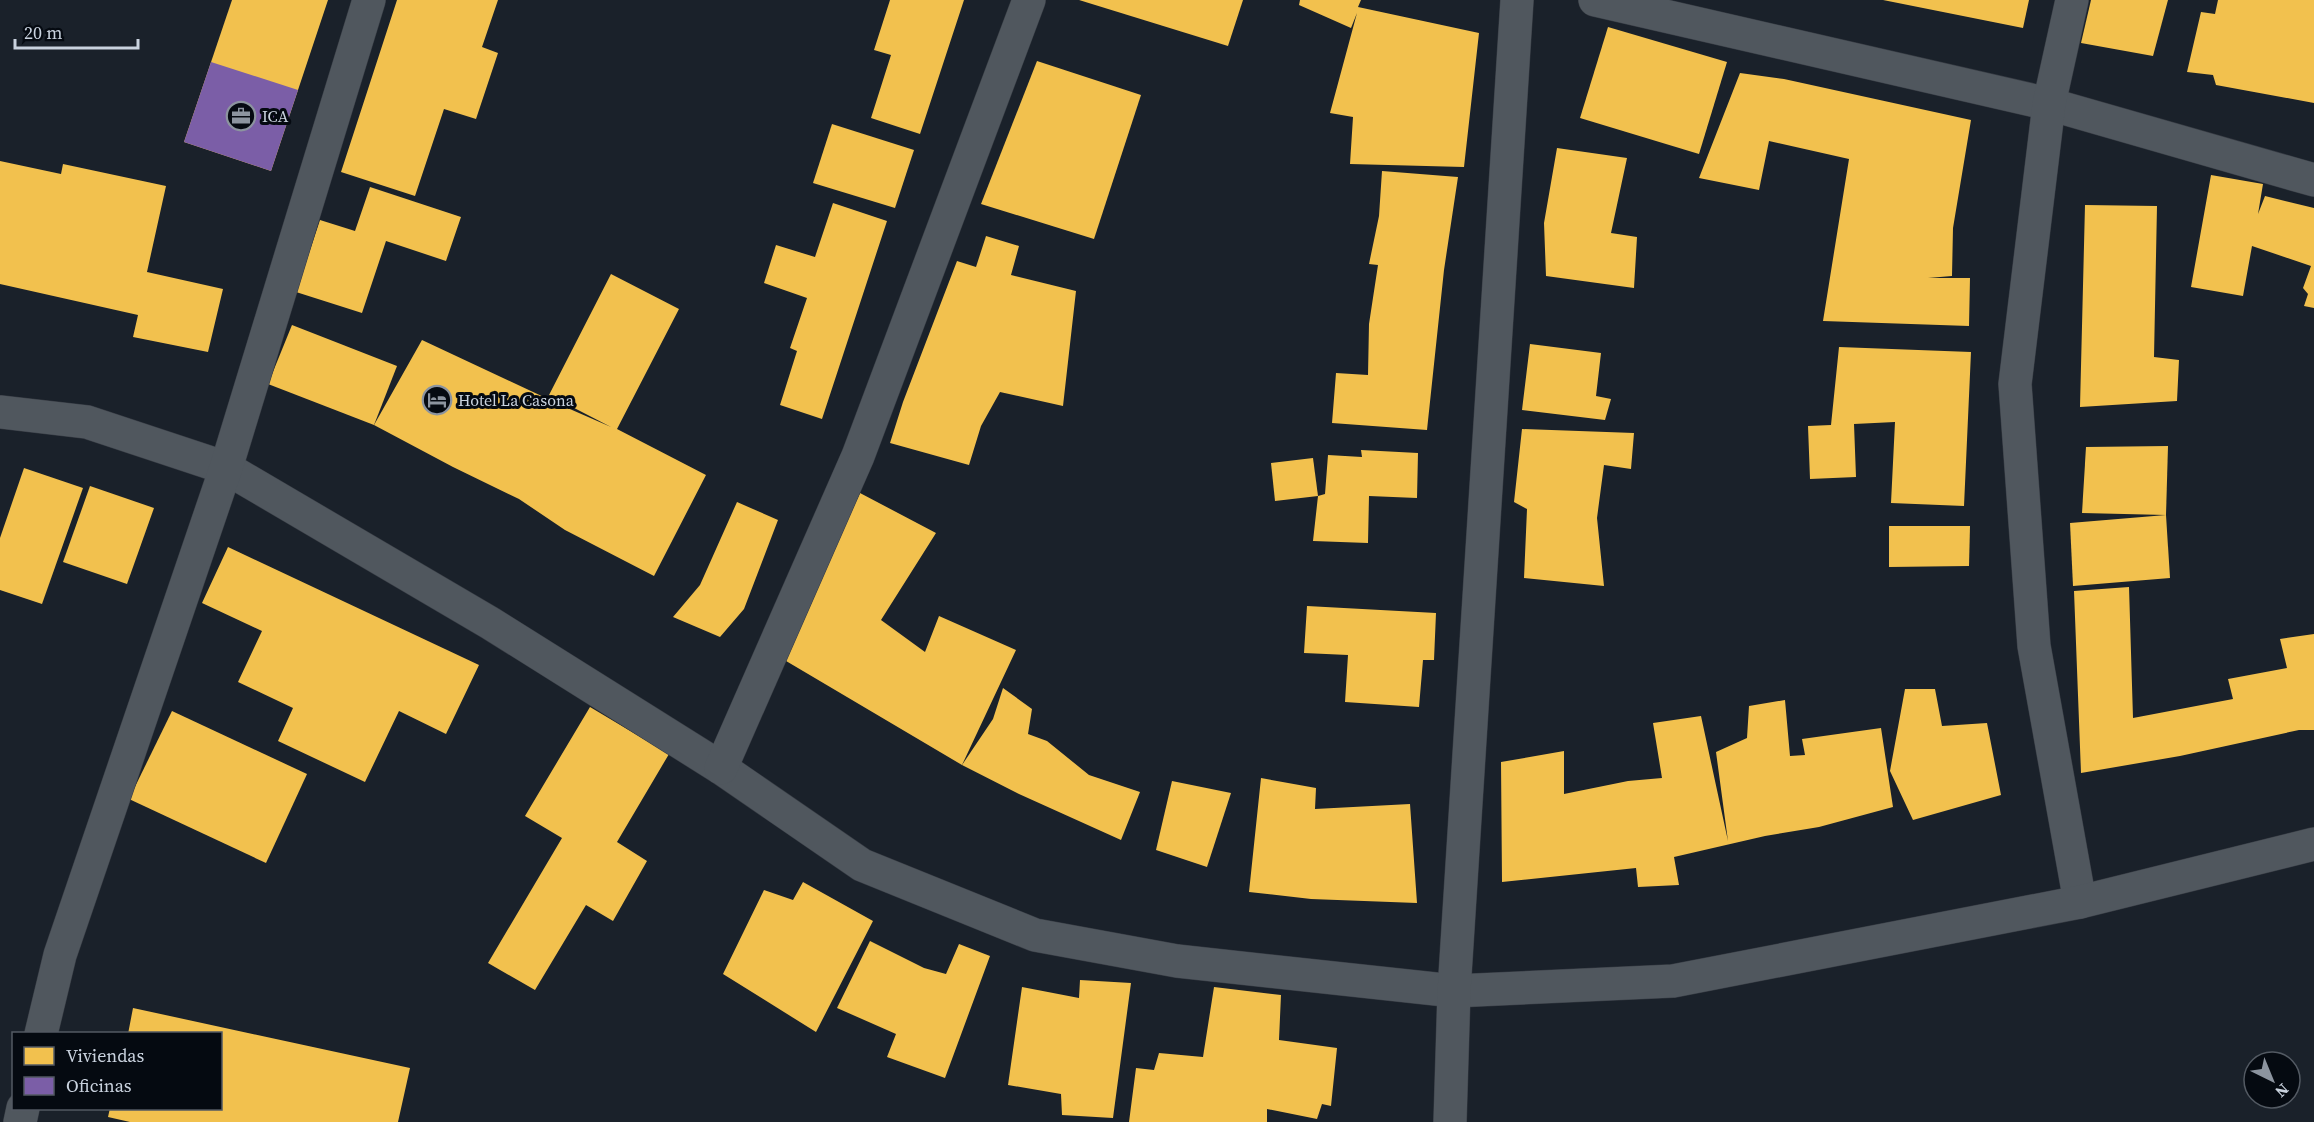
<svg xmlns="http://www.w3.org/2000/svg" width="2314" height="1122" font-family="'Source Serif 4',serif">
<rect width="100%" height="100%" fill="#1a212a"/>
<!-- homes -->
<g fill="#f2c14e">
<polygon points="232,0 328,0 271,171 184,142"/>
<polygon points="397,0 498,0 482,47 498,53 476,119 444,109 415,196 341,172"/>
<polygon points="890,0 964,0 920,134 871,118 891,55 874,50"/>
<polygon points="1079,0 1243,0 1228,46"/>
<polygon points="1300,0 1361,0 1358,7 1479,33 1464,167 1350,164 1353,117 1330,113 1357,13 1351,28 1299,5"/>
<polygon points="1883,0 2029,0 2023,28"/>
<polygon points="2091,0 2168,0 2153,56 2081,43"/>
<polygon points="2218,0 2314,0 2314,103 2216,85 2213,75 2187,72 2201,12 2215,14"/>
<polygon points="1608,27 1727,62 1699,154 1580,118"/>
<polygon points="1037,61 1141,95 1094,239 981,204"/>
<polygon points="1740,73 1784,79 1971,120 1953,228 1952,276 1928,278 1970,278 1969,326 1823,321 1849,159 1769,141 1759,190 1699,178"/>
<polygon points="832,124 914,150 895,208 813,183"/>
<polygon points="1557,148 1627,158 1611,233 1637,237 1634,288 1546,276 1544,223"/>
<polygon points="0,161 61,174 63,164 166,186 147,272 223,289 208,352 133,337 138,315 0,284"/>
<polygon points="1382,171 1458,177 1444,270 1427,430 1332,423 1336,373 1368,375 1369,324 1378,265 1369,264 1379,216"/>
<polygon points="2211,175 2263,184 2258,214 2265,196 2314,208 2314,308 2304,306 2308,294 2303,288 2311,266 2252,246 2243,296 2191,287"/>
<polygon points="370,187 461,217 446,261 386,241 362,313 296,292 320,220 355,231"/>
<polygon points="833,203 887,221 822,419 780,405 797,351 790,348 807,298 764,283 776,245 815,257"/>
<polygon points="2085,205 2157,206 2154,357 2179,360 2177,401 2080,407"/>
<polygon points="986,236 1019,246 1011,275 1076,291 1063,406 1000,392 981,426 969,465 890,443 903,402 957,261 976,267"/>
<polygon points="611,274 679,309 617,429 706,475 654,576 565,530 519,499 453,467 374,425 422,340 563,406 611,427 549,395"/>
<polygon points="292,325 397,366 374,425 268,384"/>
<polygon points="1530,344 1601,353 1596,396 1611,399 1605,420 1522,410"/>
<polygon points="1839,347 1971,352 1964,506 1891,503 1895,422 1854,424 1856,477 1810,479 1808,426 1831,425"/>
<polygon points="1522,429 1634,433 1631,469 1604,465 1597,518 1604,586 1524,578 1527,509 1514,502"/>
<polygon points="2168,446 2166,515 2082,513 2086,447"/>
<polygon points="1361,450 1418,453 1417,498 1369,496 1368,543 1313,541 1318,496 1325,494 1328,455 1362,457"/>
<polygon points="1313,458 1318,496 1275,501 1271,463"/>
<polygon points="24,468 83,488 42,604 0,590 0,538"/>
<polygon points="90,486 154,508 127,584 63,562"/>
<polygon points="860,493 936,533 881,620 925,652 939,616 1016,650 962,765 781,658"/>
<polygon points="737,502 778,520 744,609 720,637 673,617 700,585"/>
<polygon points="2166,515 2170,578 2073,586 2070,523"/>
<polygon points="1889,526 1970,526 1969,566 1889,567"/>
<polygon points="228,547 479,665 446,734 399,711 365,782 278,741 293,708 238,682 262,631 202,603"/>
<polygon points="2129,587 2133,718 2233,699 2228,679 2287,668 2280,639 2314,634 2314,730 2299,730 2180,756 2081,773 2074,591"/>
<polygon points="1307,606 1436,613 1434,660 1423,660 1419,707 1345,702 1348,655 1304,653"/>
<polygon points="1003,688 1032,709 1028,734 1047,741 1089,775 1140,792 1121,840 1019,794 962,765 993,719"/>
<polygon points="1905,689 1935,689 1942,726 1987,723 2001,795 1913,820 1890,771"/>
<polygon points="1785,700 1790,756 1805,755 1802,739 1881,728 1893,807 1819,827 1765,836 1674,857 1679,885 1638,887 1636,868 1502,882 1501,762 1564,751 1564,794 1628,781 1662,778 1653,723 1701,716 1728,841 1716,752 1747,738 1749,706"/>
<polygon points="590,707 669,754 617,842 647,861 613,921 586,905 535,990 488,963 562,838 525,816"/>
<polygon points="172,711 307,774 266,863 129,799"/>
<polygon points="1261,778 1316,788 1315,809 1410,804 1417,903 1311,899 1249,892"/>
<polygon points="1172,781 1231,793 1207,867 1156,850"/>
<polygon points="803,882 873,921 816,1032 723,974 764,890 793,900"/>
<polygon points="870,941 924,968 946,974 959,944 990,956 945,1078 887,1057 896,1034 837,1008"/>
<polygon points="1080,980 1131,983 1113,1118 1062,1115 1061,1094 1008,1085 1022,987 1079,998"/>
<polygon points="1214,987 1281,995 1279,1040 1337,1048 1331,1106 1322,1104 1317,1119 1267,1109 1267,1122 1129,1122 1136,1068 1154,1070 1159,1053 1203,1057"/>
<polygon points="133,1008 410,1068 398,1122 130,1122 108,1117 110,1108 220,1108 220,1034 128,1034"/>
</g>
<!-- offices -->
<polygon fill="#7b5ea7" points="211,62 298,90 271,171 184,142"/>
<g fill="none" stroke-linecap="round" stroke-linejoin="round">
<!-- street casing -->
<g stroke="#363b43" stroke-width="34">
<g id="street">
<polyline points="1595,0 2049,104 2314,180"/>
<polyline points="2072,0 2049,104 2015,384 2034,646 2080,902"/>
<polyline points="0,412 87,422 226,468 490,623 721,768 862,865 1035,935 1177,961 1454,991 1673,981 2080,902 2314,844"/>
<polyline points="721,768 858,456 1029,0"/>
<polyline points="41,1034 60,955 226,468 369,0"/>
<polyline points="20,1122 23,1108"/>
<polyline points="1450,1122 1454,991 1517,0"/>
</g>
</g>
<!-- street -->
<use href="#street" stroke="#50575e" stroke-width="33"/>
</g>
<!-- icons -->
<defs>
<g id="office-ring" transform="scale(1.5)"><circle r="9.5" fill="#050a11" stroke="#8c949f" stroke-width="1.5"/><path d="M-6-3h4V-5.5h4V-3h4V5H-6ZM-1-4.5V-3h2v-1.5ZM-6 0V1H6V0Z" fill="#8c949f"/></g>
<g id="hotel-ring" transform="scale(1.5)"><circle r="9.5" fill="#050a11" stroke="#8c949f" stroke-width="1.5"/><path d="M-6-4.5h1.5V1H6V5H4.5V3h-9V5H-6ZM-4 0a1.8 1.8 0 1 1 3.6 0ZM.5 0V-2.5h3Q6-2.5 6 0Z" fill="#8c949f"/></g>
</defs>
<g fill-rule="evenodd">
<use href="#office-ring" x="241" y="116"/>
<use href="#hotel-ring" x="437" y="400"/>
</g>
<g text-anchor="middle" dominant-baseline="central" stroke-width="6" stroke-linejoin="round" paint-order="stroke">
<!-- poi labels -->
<g font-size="16" fill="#c9d2de" stroke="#050a11" text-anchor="start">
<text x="262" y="116">ICA</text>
<text x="458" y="400">Hotel La Casona</text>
</g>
</g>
<!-- legend -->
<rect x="12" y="1032" width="210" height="78" fill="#050a11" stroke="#535a63" stroke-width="1.5"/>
<rect x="24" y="1047" width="30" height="18" fill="#f2c14e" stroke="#535a63" stroke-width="1.5"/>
<text x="66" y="1062" font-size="18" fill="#c9d2de">Viviendas</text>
<rect x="24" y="1077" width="30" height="18" fill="#7b5ea7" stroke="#535a63" stroke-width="1.5"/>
<text x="66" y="1092" font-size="18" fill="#c9d2de">Oficinas</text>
<!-- north arrow -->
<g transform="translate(2272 1080) rotate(137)"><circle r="28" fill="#050a11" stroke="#535a63" stroke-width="1.5"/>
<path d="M0-4.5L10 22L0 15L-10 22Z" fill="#8c949f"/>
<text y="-9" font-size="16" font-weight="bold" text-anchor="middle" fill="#c9d2de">N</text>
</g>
<!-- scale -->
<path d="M15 39v9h123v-9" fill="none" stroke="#c9d2de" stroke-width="3"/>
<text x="24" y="39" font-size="18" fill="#c9d2de" stroke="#050a11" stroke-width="4.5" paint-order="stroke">20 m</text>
</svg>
